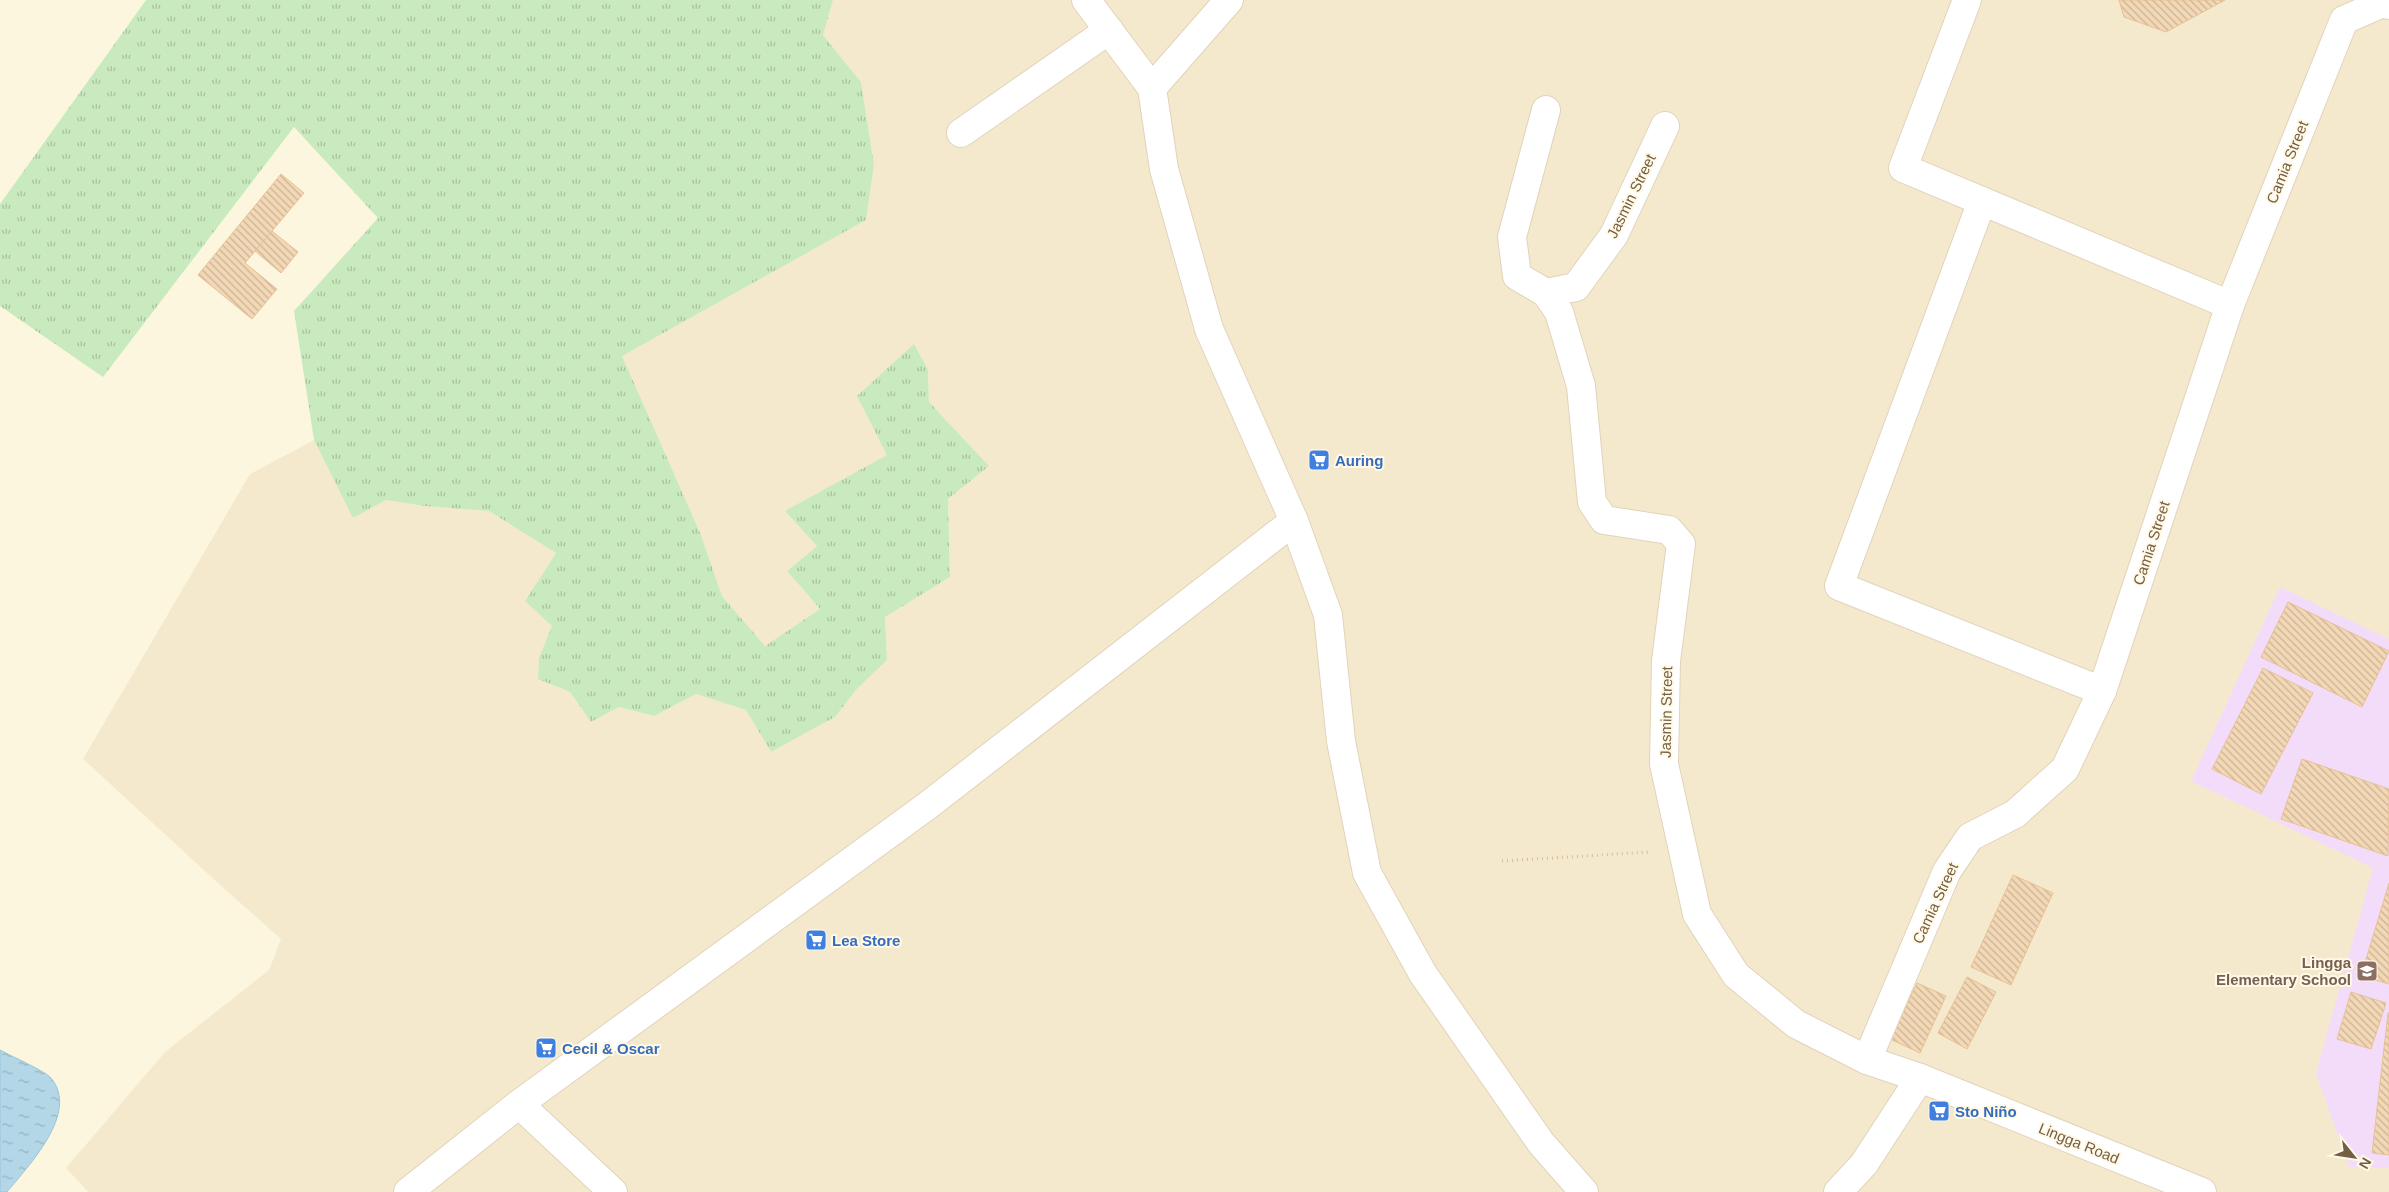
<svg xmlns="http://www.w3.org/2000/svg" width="2389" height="1192" font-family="Helvetica,sans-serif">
<defs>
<pattern id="grass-tufts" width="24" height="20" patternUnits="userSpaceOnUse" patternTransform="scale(1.25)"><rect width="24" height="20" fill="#c9eabe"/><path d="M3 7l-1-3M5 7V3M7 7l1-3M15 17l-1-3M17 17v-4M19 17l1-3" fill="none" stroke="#a8c19c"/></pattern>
<pattern id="water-ripples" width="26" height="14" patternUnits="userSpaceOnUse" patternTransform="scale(1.25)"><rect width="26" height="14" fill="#b3d7e7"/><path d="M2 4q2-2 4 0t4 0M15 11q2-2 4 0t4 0" fill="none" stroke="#96b2bd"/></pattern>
<pattern id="building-back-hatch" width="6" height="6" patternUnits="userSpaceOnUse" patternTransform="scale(1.25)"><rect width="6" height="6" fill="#f3d8b6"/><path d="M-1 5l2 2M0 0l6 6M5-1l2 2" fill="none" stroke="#c9b296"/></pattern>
</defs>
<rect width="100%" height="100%" fill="#fdf6df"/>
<!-- residential -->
<polygon fill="#f5e9cd" points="833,0 2389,0 2389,1192 88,1192 66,1168 165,1052 269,970 281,939 219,884 83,759 250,474 314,440 353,517 386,500 424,506 489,511 556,553 525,601 553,626 539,658 538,679 570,692 591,722 619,707 654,716 696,694 746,710 771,752 835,717 856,690 887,660 885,617 950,577 948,499 989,466 929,402 928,370 888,455 786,511 817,546 787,571 820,609 765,646 722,596 701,535 621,356 866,220 874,165 861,82 823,35"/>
<!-- education -->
<polygon fill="#f3dcf9" points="2280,587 2389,639 2389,1168 2349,1167 2316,1073 2373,868 2191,781"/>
<!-- grass -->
<polygon fill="url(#grass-tufts)" points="146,0 833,0 823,35 861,82 874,165 866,220 622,356 701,535 722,596 765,646 820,609 787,571 817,546 785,511 887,455 857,396 914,344 928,370 929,402 989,466 948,499 950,577 885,617 887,660 856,690 835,717 771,752 746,710 696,694 654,716 619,707 591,722 570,692 538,679 539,658 552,626 525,601 556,553 489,511 424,506 386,500 353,518 314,440 294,311 378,218 294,127 103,377 0,306 0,204"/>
<!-- water -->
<path fill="url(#water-ripples)" stroke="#99c5d9" d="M0 1050C11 1056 45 1071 51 1078 80 1113 28 1166 7 1192H0Z"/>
<!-- building -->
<g fill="url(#building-back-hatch)" stroke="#e7c195">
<polygon points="2119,0 2225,0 2166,32 2124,17"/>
<polygon points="281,174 304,193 245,263 277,289 252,319 198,275"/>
<polygon points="272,231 298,252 281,273 255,251"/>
<polygon points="2288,602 2389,651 2362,707 2261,657"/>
<polygon points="2263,668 2313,693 2261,794 2212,769"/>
<polygon points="2302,759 2389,789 2388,856 2281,819"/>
<polygon points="2013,875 2053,893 2011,985 1971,967"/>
<polygon points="2389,883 2389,984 2361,976"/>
<polygon points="1967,977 1996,992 1967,1049 1938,1033"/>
<polygon points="1917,983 1946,996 1920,1053 1890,1039"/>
<polygon points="2351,992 2386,1003 2371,1049 2337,1039"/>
<polygon points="2388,1013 2389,1013 2389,1155 2372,1153"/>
</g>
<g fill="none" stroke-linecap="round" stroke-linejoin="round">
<!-- minor casing -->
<g stroke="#e1d3bb" stroke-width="30">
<g id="minor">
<polyline points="1086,0 1152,88 1164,169 1209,329 1294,521 1328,615 1341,741 1367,873 1423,974 1541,1143 1584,1192"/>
<polyline points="1967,0 1903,168 2230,305"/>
<polyline points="1152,88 1229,0"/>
<polyline points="1546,110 1512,237 1517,276 1546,293 1576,287 1614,235 1665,126"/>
<polyline points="961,133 1109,30"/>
<polyline points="1982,201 1839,586 2102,691"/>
<polyline points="1546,293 1559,312 1581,386 1592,502 1604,520 1669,530 1681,544 1666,661 1664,764 1697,914 1736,975 1796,1024 1867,1060 1920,1078"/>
<polyline points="1867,1060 1947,871 1970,837 2015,814 2065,769 2102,691 2230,305 2344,20 2383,3 2389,5"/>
<polyline points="519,1104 613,1192"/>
<polyline points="408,1192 519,1104 927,806 1294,521"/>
<polyline points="1838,1192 1864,1164 1920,1078 2202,1192"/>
</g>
</g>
<!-- path -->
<polyline stroke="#d8bb99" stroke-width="3" stroke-dasharray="1 4" stroke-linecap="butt" points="1502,861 1650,852"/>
<!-- minor -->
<use href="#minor" stroke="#fff" stroke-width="28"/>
</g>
<!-- icons -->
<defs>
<g id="supermarket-square" transform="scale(1.125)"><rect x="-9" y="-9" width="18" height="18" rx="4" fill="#3f7fe0" stroke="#fff9e6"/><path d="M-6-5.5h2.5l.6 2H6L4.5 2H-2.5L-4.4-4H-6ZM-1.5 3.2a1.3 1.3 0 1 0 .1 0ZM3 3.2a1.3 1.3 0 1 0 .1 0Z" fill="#fff"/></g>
<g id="school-square" transform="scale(1.125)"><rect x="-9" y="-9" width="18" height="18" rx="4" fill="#8d6e63" stroke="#fff9e6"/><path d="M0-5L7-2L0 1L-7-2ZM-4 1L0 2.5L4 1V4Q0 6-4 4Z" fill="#fff"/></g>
</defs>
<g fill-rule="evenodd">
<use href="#supermarket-square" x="1319" y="460"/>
<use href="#supermarket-square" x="816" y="940"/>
<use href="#school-square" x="2367" y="971"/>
<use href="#supermarket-square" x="546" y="1048"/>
<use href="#supermarket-square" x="1939" y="1111"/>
</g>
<g text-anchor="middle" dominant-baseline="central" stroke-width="4" stroke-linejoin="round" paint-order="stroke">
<!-- street labels -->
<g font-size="15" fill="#745e46" stroke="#fff9e6">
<text transform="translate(2287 162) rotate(-68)">Camia Street</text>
<text transform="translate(1631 196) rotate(-64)">Jasmin Street</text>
<text transform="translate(2151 543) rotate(-72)">Camia Street</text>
<text transform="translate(1666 712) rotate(-89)">Jasmin Street</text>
<text transform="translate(1935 903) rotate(-65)">Camia Street</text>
<text transform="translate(2079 1143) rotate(22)">Lingga Road</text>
</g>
<!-- shop labels -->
<g font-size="15" font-weight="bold" fill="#366cbe" stroke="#fff9e6" text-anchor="start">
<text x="1335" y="460">Auring</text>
<text x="832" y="940">Lea Store</text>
<text x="562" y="1048">Cecil &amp; Oscar</text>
<text x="1955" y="1111">Sto Niño</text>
</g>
<!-- education labels -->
<g font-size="15" font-weight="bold" fill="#785e54" stroke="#fff9e6" text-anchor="end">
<text x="2351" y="962">Lingga<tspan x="2351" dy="17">Elementary School</tspan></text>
</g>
</g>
<!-- north arrow -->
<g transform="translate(2354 1157) rotate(120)" stroke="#fff9e6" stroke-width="4" paint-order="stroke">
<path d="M0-4L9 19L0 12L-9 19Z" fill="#745e46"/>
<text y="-8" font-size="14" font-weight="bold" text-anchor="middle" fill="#745e46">N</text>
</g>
</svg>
